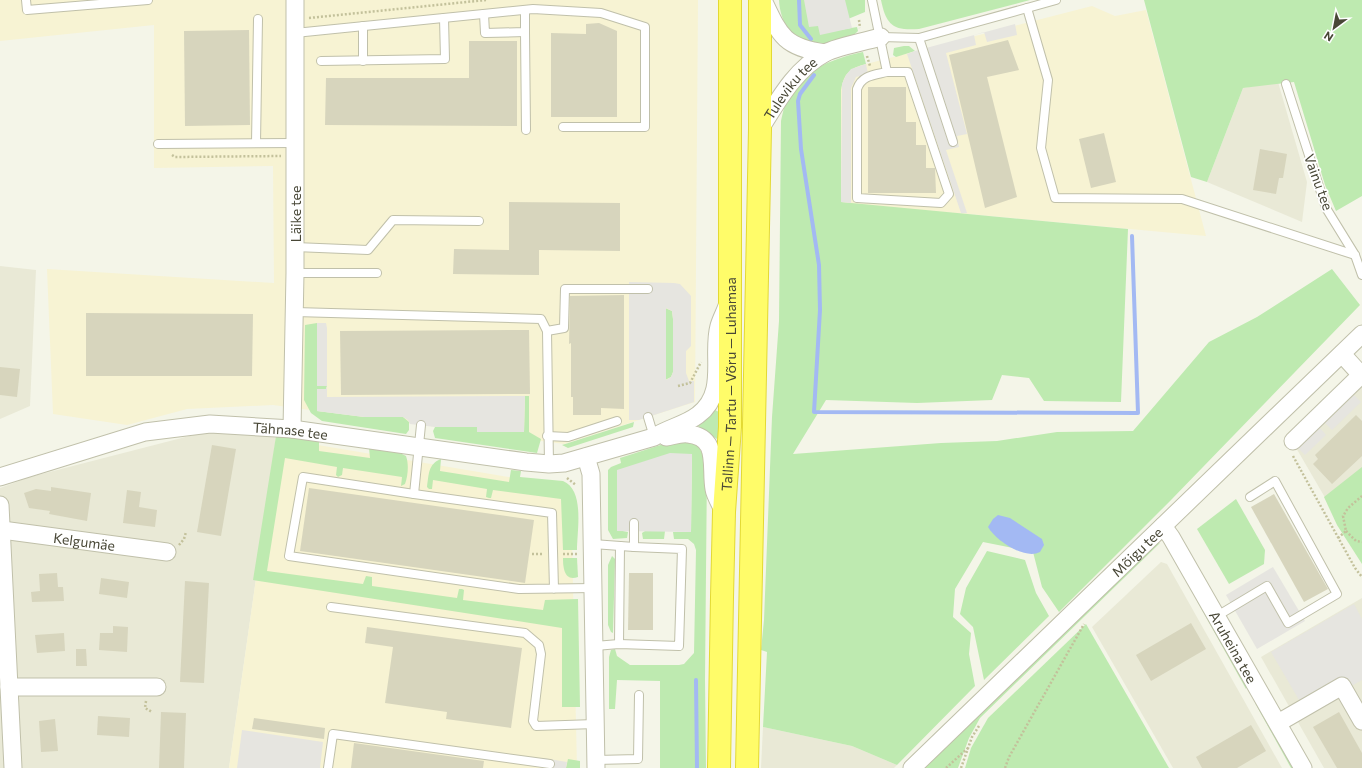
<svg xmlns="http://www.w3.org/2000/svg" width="1362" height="768" font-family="Commissioner,sans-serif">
<rect width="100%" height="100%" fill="#f4f5e8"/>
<!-- residential -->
<g fill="#e9e9d6">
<polygon points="1278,82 1307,182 1302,222 1207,182 1243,88"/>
<polygon points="0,266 36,270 30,406 0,419"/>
<polygon points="1362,365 1362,561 1288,434"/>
<polygon points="201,433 242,433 276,438 229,768 0,768 0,488 30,477"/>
<polygon points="1161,562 1167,564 1282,768 1173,768 1092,627"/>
<polygon points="1362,598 1362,768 1324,768 1261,657"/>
<polygon points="763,727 852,746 897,765 894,768 761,768"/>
</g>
<!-- commercial -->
<g fill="#f7f3d3">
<polygon points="0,0 698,0 695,402 564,444 273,405 187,409 127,425 53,414 47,269 274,283 273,166 154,168 154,25 0,41"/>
<polygon points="1092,6 1115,16 1146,10 1206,236 968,214 839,205 835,72"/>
<polygon points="276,438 563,486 571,496 577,768 229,768"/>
</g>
<!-- green -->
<g fill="#beeab0">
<path d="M779 0H806L819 24 822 33 857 27 858 31C853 37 845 38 838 40 832 42 824 45 817 45 793 45 780 22 779 0Z"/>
<polygon points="844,0 865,0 865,12 848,19"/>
<path d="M881 0H1030L919 29C893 31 886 25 881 0Z"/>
<polygon points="1144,0 1362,0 1362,196 1336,211 1325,185 1294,82 1243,88 1207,182 1191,177"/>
<polygon points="904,46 909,46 915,51 896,57 893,55 894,48"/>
<path d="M863 52 866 64C850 68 844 73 841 90V202L1128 229 1121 402 1044 401 1029 378 1002 375 992 400 917 403 826 400 793 454 941 443 997 441 1057 432 1133 431 1209 342 1257 317 1332 269 1360 305 1172 499 1059 612 1042 587 1033 552 983 542 955 589 953 617 971 633 969 654 975 686 897 765 852 746 763 727 767 652 761 650 764 620 772 417 779 321 781 121C783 112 785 102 790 94 803 69 838 57 863 52Z"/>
<polygon points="665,308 672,311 673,319 673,372 671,377 665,380"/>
<polygon points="317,323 317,386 327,386 317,411 364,417 403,417 409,422 409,430 406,434 322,421 311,413 304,400 305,325"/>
<polygon points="525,396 529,396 529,432 541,439 537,453 442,439 435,438 433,431 435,427 477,427 477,431 524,432"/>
<polygon points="715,410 719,412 719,437 717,439 698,426"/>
<polygon points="634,422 633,427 568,448 562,445"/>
<path d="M276 436 319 441V451L370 458 369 448 398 452 406 456C409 464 408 476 405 484L401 486 402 477 343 468 342 475 338 477 336 475 337 467 285 458 267 571 363 584 366 576 372 577V586L457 598 459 589H462L464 590 463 600 543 610 545 600 578 599 580 707H562V628L253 580Z"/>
<path d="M676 440C700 443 698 443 707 466L705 680 706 768H660V681L617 680 615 709H609V657L611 650 615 649 617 656 630 665H679L684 664 694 653 696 550 694 544 688 539H674L673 532H691L692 454 617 530 628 532 627 538 613 539 608 530V470L611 467 621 463 620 458Z"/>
<path d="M441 459 440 471 509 482 511 470 521 471 520 477 563 481C585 490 577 530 577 550H563L561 499 493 490 491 498H489L486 497 487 489 433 480 432 489H429L427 487C429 474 428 464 441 459Z"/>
<polygon points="1362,467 1362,564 1337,525 1324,497"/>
<polygon points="1236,499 1265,550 1264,564 1229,584 1197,529"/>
<polygon points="645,531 665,531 664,539 643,539 642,533"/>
<polygon points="1160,543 980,718 969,738 958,768 923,768 1156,544"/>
<polygon points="987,551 1025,560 1036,593 1049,616 984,680 973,627 960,614 966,588"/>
<polygon points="612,556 615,559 613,633 611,632 608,625 608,565"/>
<path d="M563 558H577L578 577C564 582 563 567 563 558Z"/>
<polygon points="1197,601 1199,602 1247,685 1246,689"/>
<polygon points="1086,624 1169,768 965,768 971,748 988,718"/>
<polygon points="1255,703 1257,704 1294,768 1291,768"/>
<polygon points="568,759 580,761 580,768 566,768"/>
</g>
<!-- parking -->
<g fill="#e6e5e0" fill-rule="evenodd">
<polygon points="804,0 845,0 852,28 820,35 818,26 809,27"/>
<polygon points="1015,24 1017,35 987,42 984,32 974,35 976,45 946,53 967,134 957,136 959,147 946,150 967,213 961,213 907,54 915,51"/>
<polygon points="866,64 868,74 856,77 851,88 851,203 841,202 842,84 846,75 851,69"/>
<path d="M629 282 674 283 680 284 691 296V346L686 351V373L689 381H694V402L639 420H629ZM666 308 672 311 673 319V372L671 377 666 380Z"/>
<polygon points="317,323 326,323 327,328 327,397 525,396 524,432 477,432 477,427 435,427 410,424 408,420 403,417 364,417 317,411 317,389 326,389 327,386 317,386"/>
<polygon points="1354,395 1361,402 1332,430 1325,423"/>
<polygon points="1320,428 1326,435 1305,455 1298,448"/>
<polygon points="670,453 692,454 691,532 617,531 617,470"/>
<polygon points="1273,567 1305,621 1257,649 1226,595"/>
<polygon points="1354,604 1362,619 1362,680 1306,712 1271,652"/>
<polygon points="242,730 323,742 320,768 237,768"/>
<polygon points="543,758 567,762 566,768 542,768"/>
</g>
<!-- water -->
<path fill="#a3b9f3" d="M998 515 1010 518 1042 539 1044 545 1040 552C1025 560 996 541 988 527L993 519Z"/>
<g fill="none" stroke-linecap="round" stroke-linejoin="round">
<!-- stream -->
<g stroke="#a3b9f3" stroke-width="4">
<polyline points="799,0 800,25 811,39"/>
<polyline points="814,75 800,94 798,101 801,149 819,265 820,310 814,412 1138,413 1132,236"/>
<polyline points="696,680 697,768"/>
</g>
</g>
<!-- building -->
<g fill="#d7d5bd">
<polygon points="599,23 617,31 617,117 551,117 551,33 586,34 586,24"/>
<polygon points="249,30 250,125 185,126 184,31"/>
<polygon points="1008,40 1019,70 987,77 1017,197 985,208 949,55"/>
<polygon points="469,41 517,41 517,126 325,125 326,78 469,78"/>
<polygon points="868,87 906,87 906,122 916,122 916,145 926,145 926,168 935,168 936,193 868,193"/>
<polygon points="1104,133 1116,182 1091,188 1079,139"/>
<polygon points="1260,149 1287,154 1283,178 1279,178 1276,194 1253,190"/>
<polygon points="509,202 620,203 620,251 539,250 539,275 453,274 454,249 509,250"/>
<polygon points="624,295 624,409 601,408 601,415 573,415 573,397 571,397 571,343 569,344 570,296"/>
<polygon points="86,313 253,314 252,376 86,376"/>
<polygon points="529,330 530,394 341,395 340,331"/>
<polygon points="0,367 20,369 17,397 0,395"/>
<polygon points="1356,415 1362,421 1362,456 1332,484 1313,464 1318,459 1315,455"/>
<polygon points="212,445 236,449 221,536 197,532"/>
<polygon points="51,487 91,493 87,521 49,514 50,511 29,508 24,493 36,489 51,491"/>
<polygon points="309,488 534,520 525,583 300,551"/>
<polygon points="127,490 141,492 139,507 157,510 155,527 123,523"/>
<polygon points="1274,494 1328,589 1304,602 1251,507"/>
<polygon points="57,573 58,587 63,587 64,601 32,602 31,592 40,591 39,574"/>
<polygon points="629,573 653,573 653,630 628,630"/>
<polygon points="101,578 129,582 127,598 99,594"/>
<polygon points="185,581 209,583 204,683 180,682"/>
<polygon points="1191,623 1206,649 1151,681 1136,655"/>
<polygon points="113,626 128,627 127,652 99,650 100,633 113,633"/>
<polygon points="367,627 522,648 511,728 446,719 447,712 385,703 393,647 365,643"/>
<polygon points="64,633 65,651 37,653 35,635"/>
<polygon points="76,649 86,649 87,666 76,666"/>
<polygon points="161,712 186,713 184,768 159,768"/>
<polygon points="1339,712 1362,753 1362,768 1337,768 1313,727"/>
<polygon points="98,716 130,718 129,737 97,735"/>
<polygon points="254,718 325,728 324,739 252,729"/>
<polygon points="55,719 58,751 41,752 39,721"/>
<polygon points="1251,725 1266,751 1237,768 1202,768 1196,757"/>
<polygon points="354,743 484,761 483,768 351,768"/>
</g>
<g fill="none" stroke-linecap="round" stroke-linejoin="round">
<!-- lane casing -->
<g stroke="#c0c0aa" stroke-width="10">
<g id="lane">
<polyline points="26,0 27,10 148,0"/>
<path d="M872 0 887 72C874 75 862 75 857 89V198L941 203 949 194 908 72H887"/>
<polyline points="1027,8 1048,80 1041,148 1055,198 1182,199 1355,255"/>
<polyline points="484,14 485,33 525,32 525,10"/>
<polyline points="363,26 363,61"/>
<polyline points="525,32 526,130"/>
<polyline points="295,33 533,9 601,13 645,27 645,127 563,127"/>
<polyline points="881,37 919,38 1056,0"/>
<polyline points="919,38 953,142"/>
<polyline points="321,61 445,59 444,18"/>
<polyline points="1286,84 1326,208 1355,255 1362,275"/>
<polyline points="256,143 258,19"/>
<polyline points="158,144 294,143"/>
<polyline points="295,247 368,250 393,220 479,221"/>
<polyline points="295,273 377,273"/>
<polyline points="295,312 541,319 547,331 549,464"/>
<polyline points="547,331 564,328 565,289 648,289"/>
<polyline points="648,417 654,437"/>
<polyline points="547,436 568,437 617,421"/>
<polyline points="414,494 421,425"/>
<polyline points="593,544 634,547 634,523"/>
<polyline points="554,589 552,513 414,494 303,477 289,556 519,589 594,588"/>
<polyline points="331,607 525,633 539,645 541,654 533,721 536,726 595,724"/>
<polyline points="1217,616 1267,586 1288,623 1337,594 1275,481 1250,497"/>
<polyline points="619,644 620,546"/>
<polyline points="595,646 619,644 679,646 682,549 634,547"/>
<polyline points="596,760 638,759 639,695"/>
<polyline points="328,768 333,734 550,764"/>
</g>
</g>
<!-- street casing -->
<g stroke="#c0c0aa" stroke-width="19">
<g id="street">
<path d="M763 0C780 36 784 47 825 53"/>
<path id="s1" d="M760 129C778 101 794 70 825 53 836 47 866 41 881 37"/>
<polyline points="1342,354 1362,376"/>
<polyline points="292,429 295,273 295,0"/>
<path d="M666 437C673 436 680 433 688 434 720 437 710 467 714 489 715 496 721 505 724 512"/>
<polyline points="1293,441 1362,374"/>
<polyline points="586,457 591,474 596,768"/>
<path id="s2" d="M0 477 145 432 210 424 292 429 526 462 549 464 564 463 654 437C668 428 685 425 698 415 728 393 711 354 719 326 721 319 725 312 727 306"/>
<polyline points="0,505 13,768"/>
<path id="s3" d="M1163 526 1171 537 1303 768"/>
<path id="s4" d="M2 530 167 552"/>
<polyline points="9,687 157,687"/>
<polyline points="1278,723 1342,686 1362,721"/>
<path id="s5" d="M912 768 1362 334"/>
</g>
</g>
<!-- highway casing -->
<g stroke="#e3d934" stroke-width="24">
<g id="highway">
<path id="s6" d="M719 768 722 597 724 512 730 427V0"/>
<polyline points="747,768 760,129 760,0"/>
</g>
</g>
<!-- path -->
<g stroke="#c3c19b" stroke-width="2.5" stroke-dasharray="2 2" stroke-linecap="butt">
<polyline points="309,18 486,0"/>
<polyline points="859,20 860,28"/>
<polyline points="867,56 870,66"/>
<polyline points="172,155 175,157 281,156"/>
<polyline points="678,386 690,383 701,362"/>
<polyline points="1293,456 1355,568 1362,577"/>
<polyline points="567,478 576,485"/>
<polyline points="1346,531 1356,541 1362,542"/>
<polyline points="1338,538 1346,531 1343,516 1348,508 1362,496"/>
<polyline points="179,545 184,539 186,532"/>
<polyline points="532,554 544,554"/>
<polyline points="563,554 578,554"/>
<polyline points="146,701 145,708 152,712"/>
<polyline points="946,768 968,748"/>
<polyline points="961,768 972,737 979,726"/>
<polyline points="1005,768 1009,757 1084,624"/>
</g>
<!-- lane -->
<use href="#lane" stroke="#fff" stroke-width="8"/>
<!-- street -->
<use href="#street" stroke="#fff" stroke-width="17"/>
<!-- highway -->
<use href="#highway" stroke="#fffc69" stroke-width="22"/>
</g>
<g text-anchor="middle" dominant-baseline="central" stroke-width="3.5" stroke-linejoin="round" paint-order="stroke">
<!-- street labels -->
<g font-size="14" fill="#484736" stroke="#fff">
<text stroke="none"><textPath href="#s1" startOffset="51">Tuleviku tee</textPath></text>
<text transform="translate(1319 182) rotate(70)">Vainu tee</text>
<text transform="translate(295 214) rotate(-90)">Läike tee</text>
<text stroke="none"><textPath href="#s6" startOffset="384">Tallinn — Tartu — Võru — Luhamaa</textPath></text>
<text stroke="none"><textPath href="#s2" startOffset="298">Tähnase tee</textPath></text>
<text stroke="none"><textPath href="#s4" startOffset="83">Kelgumäe</textPath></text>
<text stroke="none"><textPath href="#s5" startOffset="312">Mõigu tee</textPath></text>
<text stroke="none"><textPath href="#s3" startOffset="140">Aruheina tee</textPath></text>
</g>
</g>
<!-- north arrow -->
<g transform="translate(1334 28) rotate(212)" stroke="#ffffff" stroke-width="3" paint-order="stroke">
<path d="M0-3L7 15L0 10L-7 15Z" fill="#484736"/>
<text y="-6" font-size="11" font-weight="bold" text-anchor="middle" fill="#484736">N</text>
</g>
</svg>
